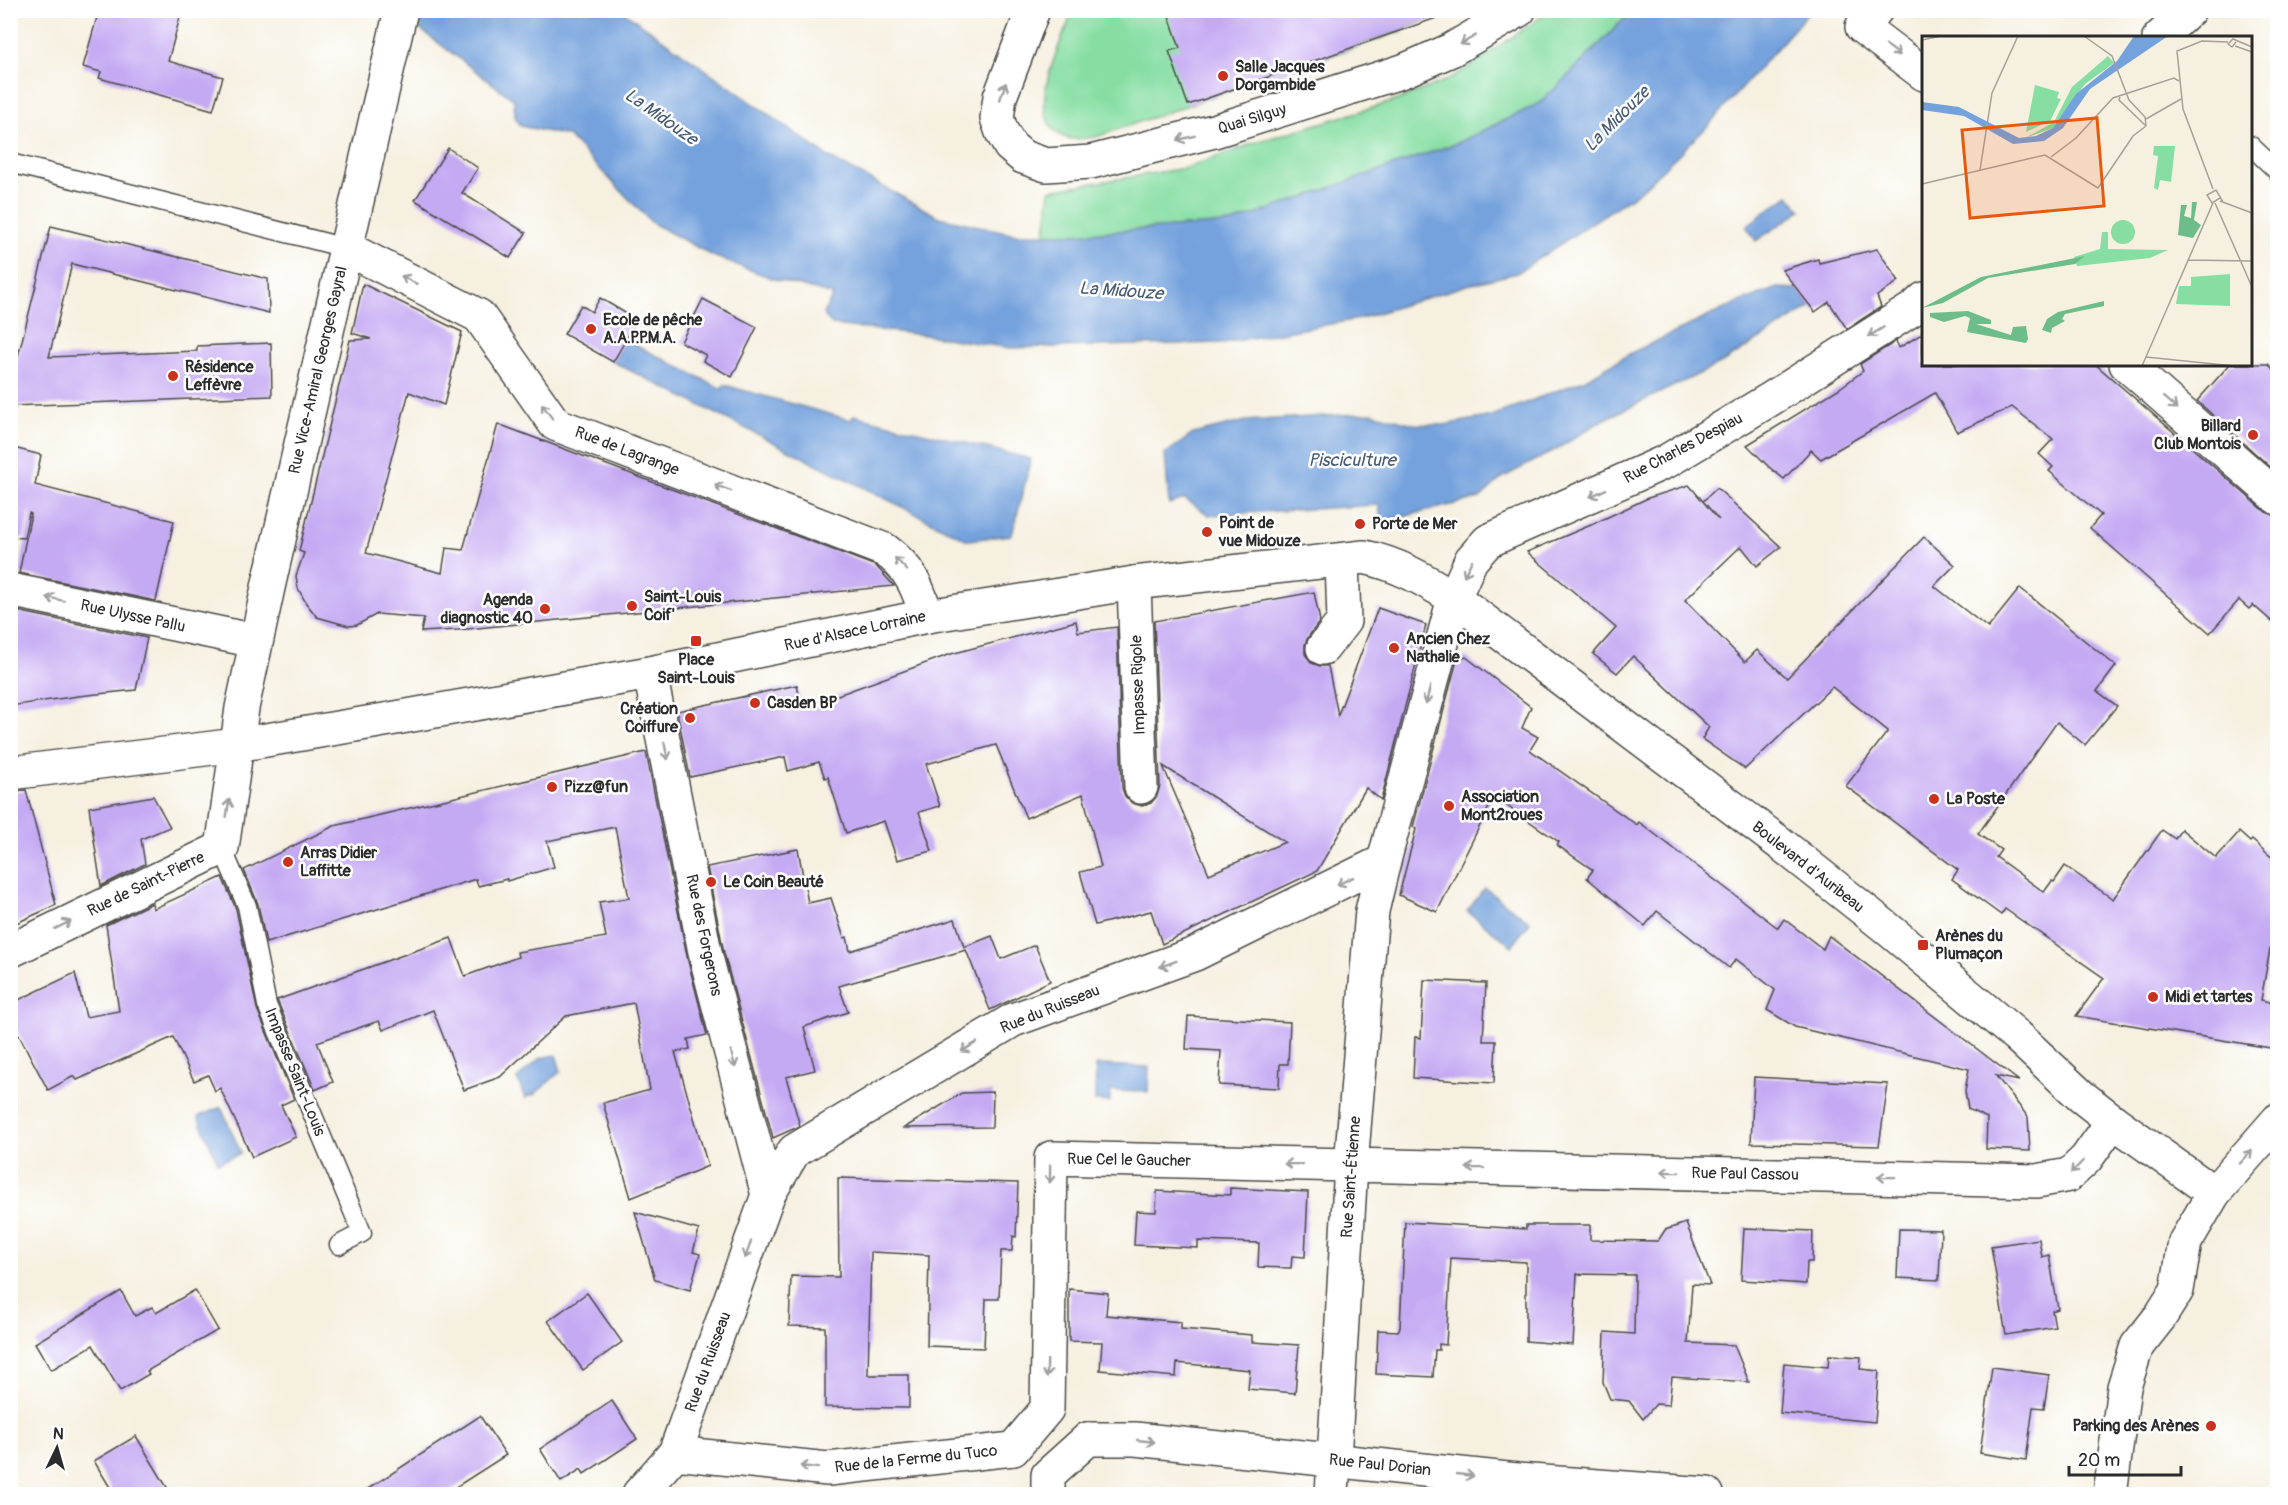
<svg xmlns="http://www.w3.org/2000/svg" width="2288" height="1505" font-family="Pangolin,sans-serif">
<rect width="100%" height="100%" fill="#fff"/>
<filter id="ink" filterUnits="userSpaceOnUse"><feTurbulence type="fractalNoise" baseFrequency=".0167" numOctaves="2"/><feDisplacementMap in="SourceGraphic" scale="12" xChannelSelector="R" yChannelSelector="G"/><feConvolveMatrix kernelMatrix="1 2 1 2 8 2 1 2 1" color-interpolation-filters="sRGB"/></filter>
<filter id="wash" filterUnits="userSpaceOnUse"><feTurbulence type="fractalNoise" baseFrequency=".008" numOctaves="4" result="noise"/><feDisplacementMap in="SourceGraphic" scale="24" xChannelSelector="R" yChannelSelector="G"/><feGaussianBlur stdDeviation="1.35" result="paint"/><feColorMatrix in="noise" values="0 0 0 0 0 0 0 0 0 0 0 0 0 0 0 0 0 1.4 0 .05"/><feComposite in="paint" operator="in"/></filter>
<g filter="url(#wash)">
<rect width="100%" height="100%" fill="#f6f0e0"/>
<!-- green -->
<g fill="#86dea3" stroke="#588467" stroke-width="1.5">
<path d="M1073 11H1449L1402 31 1096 137C1087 138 1072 141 1064 137 1021 117 1061 43 1073 11Z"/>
<polygon points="1550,11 1632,11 1542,102 1460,142 1232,223 1073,234 1045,234 1050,190 1186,168 1260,141 1392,102 1452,78"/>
</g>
<!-- water -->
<g fill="#74a2dd" stroke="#506684" stroke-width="1.5">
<polygon points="396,11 623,11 830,158 939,217 1015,234 1073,234 1232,223 1460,142 1542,102 1547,94 1556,88 1632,11 1810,11 1707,127 1640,191 1517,273 1467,285 1359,319 1223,343 1010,348 925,335 832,325 823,314 833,295 774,279 713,256 652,223 568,136 521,126 515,117 514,100"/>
<polygon points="1789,195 1801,210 1756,241 1746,226"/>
<polygon points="1777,288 1797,289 1811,307 1722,363 1601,421 1557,449 1502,478 1480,498 1381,522 1379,505 1209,515 1185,499 1169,504 1165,454 1193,434 1246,421 1372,413 1414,424 1444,425 1492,416 1584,380 1633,352 1739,302"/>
<polygon points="626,340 722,389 724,385 851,420 854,415 1031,459 1012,535 968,540 613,362"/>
<polygon points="1485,888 1530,922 1512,946 1467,911"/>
<polygon points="556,1055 561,1071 535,1094 525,1098 517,1079 540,1058"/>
<polygon points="1096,1065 1149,1067 1148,1092 1111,1091 1110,1102 1095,1101"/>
<polygon points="221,1107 241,1153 218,1163 198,1117"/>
</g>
<g id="blocks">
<!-- building -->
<g fill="#c4a9f3" fill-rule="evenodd">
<polygon points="99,10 182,10 168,61 223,77 213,110 99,78 101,72 83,67"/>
<polygon points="1167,10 1445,10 1445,15 1188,105 1169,51 1180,48"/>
<polygon points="448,148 478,168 462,193 526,233 510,258 415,200"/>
<polygon points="51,226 268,279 269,313 72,264 49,357 197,351 197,346 271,343 272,396 10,406 10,388"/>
<polygon points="1877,249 1899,281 1877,296 1881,307 1847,329 1829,302 1815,312 1782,270 1818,259 1819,263"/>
<polygon points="363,284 462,332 444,405 409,392 366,553 442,573 446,548 463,550 498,424 876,566 894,586 458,630 421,632 424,618 377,614 357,625 349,626 317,617 306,603 298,588 296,576 304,553 299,551 350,340 371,339 352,333"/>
<polygon points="600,298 637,320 613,362 564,334 581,305 592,312"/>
<polygon points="703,299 757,327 732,377 703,361 706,355 681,342"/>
<polygon points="1923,333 1923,364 2095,364 2266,512 2277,516 2277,626 2253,605 2249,609 2239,600 2210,633 2090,528 2101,515 2049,471 2053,467 2039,454 2053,439 2012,407 1957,432 1935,393 1821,459 1811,450 1784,479 1769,467 1747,445 1840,388 1863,371 1860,364 1896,341 1899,348"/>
<polygon points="2230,364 2268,364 2277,373 2277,473 2197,401"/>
<polygon points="10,447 41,455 35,485 174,521 156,601 19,573 31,514 29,513 24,538 10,537"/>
<polygon points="1689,485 1719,520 1703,501 1717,488 1781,547 1757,566 1741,546 1685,600 1745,662 1757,650 1787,678 1924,537 1955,565 1934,586 1988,628 2020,588 2116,666 2097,691 2117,706 2085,745 2057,722 1978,834 2001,850 1996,857 2044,892 2052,881 2054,882 2065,866 2113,899 2162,830 2175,839 2181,829 2216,858 2239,832 2250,842 2252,840 2277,862 2277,941 2270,949 2261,1000 2277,1004 2277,1049 2076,1016 2104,978 2005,909 2001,915 1952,879 1958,870 1846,786 1888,731 1832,687 1745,769 1702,739 1709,727 1633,656 1617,673 1593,654 1616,628 1527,552 1591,525 1648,498"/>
<path d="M1314 592 1320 621 1308 637 1305 645V654L1312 663 1320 666H1328L1338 715 1378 608 1426 625 1381 800 1366 788 1317 871 1162 944 1151 911 1095 925 1080 872 1101 867 1083 794 1026 818 996 745 926 764 940 806 919 812 932 851 897 860 884 821 846 833 828 777 825 778 819 762 788 771 785 757 690 777 677 711 797 685 802 708 951 654 1076 621 1078 632 1117 627 1122 788 1125 796 1132 803 1142 806 1151 803 1157 796 1160 786 1154 621ZM1163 766 1285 842 1209 874Z"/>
<polygon points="17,611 147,638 136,690 78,696 10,706 10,627"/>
<polygon points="1466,657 1531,707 1522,728 1538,737 1530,750 1637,825 1639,822 1778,928 1784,919 1823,949 1829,936 2019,1081 1996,1076 2028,1117 2030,1151 1986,1149 1987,1118 1968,1109 1965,1091 1969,1069 1795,1027 1767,1010 1775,990 1736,959 1729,968 1657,911 1645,926 1587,878 1593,870 1557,845 1559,842 1494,797 1437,912 1399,895 1416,829 1413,827 1457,660"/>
<polygon points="646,752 688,961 707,1035 688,1039 690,1049 675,1052 708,1166 631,1198 603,1103 650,1090 634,1003 566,1016 500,1077 464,1090 433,1010 383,1030 379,1021 317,1042 333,1082 315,1090 277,1000 451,938 465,976 518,957 517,952 606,937 599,902 629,898 615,827 547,841 554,867 507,881 507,879 478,886 476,879 266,943 258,904 244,870 334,826"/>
<polygon points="26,790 56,905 10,926 10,791"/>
<polygon points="153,796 170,827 141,839 145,864 101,886 89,807"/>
<polygon points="798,849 808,903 831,898 844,938 847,937 850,951 955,919 964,947 992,936 1001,959 1035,945 1050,981 990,1010 966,950 839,986 848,1012 804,1027 815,1070 786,1077 800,1126 773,1138 724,953 707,867"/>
<polygon points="222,877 236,909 257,1009 294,1099 281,1105 296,1137 252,1157 220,1088 215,1091 208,1075 194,1081 173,1037 77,1080 74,1076 48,1090 10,1018 10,1004 75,973 86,1017 119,1011 106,925 152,903 153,909"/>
<polygon points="1424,980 1486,983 1483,1041 1496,1041 1494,1083 1413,1078 1415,1037 1421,1038"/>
<polygon points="1188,1016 1290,1022 1288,1064 1280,1064 1279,1088 1219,1085 1221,1051 1186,1049"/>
<polygon points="1754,1077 1888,1084 1879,1146 1751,1143"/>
<polygon points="993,1092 992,1127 904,1128 962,1093"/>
<polygon points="838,1178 1018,1183 1016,1237 1013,1236 1012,1251 1001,1251 999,1299 986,1299 984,1348 927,1346 929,1255 871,1252 868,1375 909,1375 909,1408 825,1407 825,1327 789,1326 791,1276 839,1277"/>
<polygon points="1230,1188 1308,1192 1305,1257 1292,1256 1291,1268 1258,1267 1259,1243 1198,1241 1198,1248 1134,1245 1136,1211 1156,1212 1157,1191 1230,1195"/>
<polygon points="635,1212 699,1230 693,1252 700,1254 690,1290 655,1280"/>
<polygon points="1405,1222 1526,1229 1526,1225 1590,1225 1590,1240 1658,1241 1665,1230 1686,1223 1710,1285 1692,1284 1688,1343 1734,1345 1749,1382 1672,1377 1669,1405 1656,1404 1643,1419 1629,1401 1610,1399 1603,1382 1605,1332 1634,1334 1635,1275 1577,1274 1573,1345 1526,1341 1526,1262 1451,1258 1446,1345 1439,1344 1439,1350 1435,1350 1433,1377 1376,1374 1378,1330 1398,1331 1400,1328"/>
<polygon points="1744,1228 1813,1231 1812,1262 1807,1262 1806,1284 1741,1280"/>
<polygon points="1899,1229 1941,1230 1939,1280 1897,1278"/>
<polygon points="2039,1239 2042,1257 2049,1255 2058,1309 2052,1311 2055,1327 2006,1335 1991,1246"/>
<polygon points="1069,1289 1108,1293 1106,1315 1181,1322 1181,1329 1252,1335 1252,1342 1299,1345 1295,1393 1248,1389 1250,1370 1177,1363 1176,1377 1100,1370 1102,1342 1069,1341"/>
<polygon points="195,1290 218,1330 147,1371 149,1374 120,1391 93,1345 51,1370 35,1343 121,1291 135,1316 152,1307 156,1313"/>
<polygon points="587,1293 622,1342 583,1370 548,1321"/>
<polygon points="1829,1355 1861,1357 1860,1369 1879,1371 1875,1422 1780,1413 1784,1363 1828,1367"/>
<polygon points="1992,1367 2049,1375 2044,1408 2033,1407 2026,1460 1980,1453"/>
<polygon points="612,1401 637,1439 584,1474 581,1469 561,1482 540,1449"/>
<polygon points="480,1416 506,1455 445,1494 360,1494"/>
<polygon points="136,1436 171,1494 114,1494 94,1461"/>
</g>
</g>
</g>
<g filter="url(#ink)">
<use href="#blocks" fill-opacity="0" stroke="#494946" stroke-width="1.5"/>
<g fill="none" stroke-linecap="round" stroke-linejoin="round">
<!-- lane casing -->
<g stroke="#494946" stroke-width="21">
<g id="lane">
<polyline points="2250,145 2278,172"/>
<polyline points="10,163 346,248"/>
<polyline points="222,848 247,906 267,1005 362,1233 339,1245"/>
</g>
</g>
<!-- street casing -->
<g stroke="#494946" stroke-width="36">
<g id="street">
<polyline points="1033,10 1000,97 997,118 1002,132 1010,146 1023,157 1046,165 1091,162 1214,131 1403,71 1451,50 1519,10"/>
<polyline points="1876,10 1862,27 1924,74"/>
<path d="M346 248 479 316 555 424 885 550C911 569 917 586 927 616"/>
<polyline points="2126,364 2278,498"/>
<polyline points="1134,583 1141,787"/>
<polyline points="10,590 256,641"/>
<polyline points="1323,648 1344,621 1342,560"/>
<polyline points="650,673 706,957 768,1195"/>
<polyline points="10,951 222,848 237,745"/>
<polyline points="1088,1439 1135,1439 1517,1480 1707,1494"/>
<polyline points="1013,1449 1047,1409 1051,1158 2037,1181 2069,1175 2086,1159 2113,1121"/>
<polyline points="675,1453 828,1469 1013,1449"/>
<polyline points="639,1494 675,1453 768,1195 794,1151 1013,1020 1195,954 1384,861 1454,598"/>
<polyline points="1048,1494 1048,1475 1088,1439"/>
<polyline points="1332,1494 1351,1165 1372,911 1384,861"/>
<polyline points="2110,1494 2124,1387 2137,1346 2160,1317 2177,1290 2185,1242 2214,1193"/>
</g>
</g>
<!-- secondary casing -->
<g stroke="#494946" stroke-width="36">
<g id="secondary">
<polyline points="2159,38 2189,10"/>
<polyline points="1454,598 1471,560 1488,541 1667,461 1769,400 1914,308 1924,299"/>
<polyline points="237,745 242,708 269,583 401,10"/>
<path d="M10 773 237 745 373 722 650 673 927 616 1134 583 1364 557C1398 564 1425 580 1454 598L1781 844 1882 924 2017 1036 2081 1096 2113 1121 2214 1193 2278 1120"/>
</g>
</g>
<!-- lane -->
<use href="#lane" stroke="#fff" stroke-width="18"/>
<!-- street -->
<use href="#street" stroke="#fff" stroke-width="33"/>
<!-- secondary -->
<use href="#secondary" stroke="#fff" stroke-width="33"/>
</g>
<!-- one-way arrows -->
<defs><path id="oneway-shaft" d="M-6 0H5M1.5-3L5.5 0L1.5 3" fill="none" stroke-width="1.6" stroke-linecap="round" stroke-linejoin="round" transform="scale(1.5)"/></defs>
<g stroke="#a0a0a0">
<use href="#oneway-shaft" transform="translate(1468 40) rotate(150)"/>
<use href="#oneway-shaft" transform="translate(1893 50) rotate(37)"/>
<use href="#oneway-shaft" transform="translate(1003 91) rotate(-71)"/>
<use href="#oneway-shaft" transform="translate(1186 138) rotate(166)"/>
<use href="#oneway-shaft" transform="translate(409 280) rotate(-153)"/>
<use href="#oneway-shaft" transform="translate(1876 332) rotate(148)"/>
<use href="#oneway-shaft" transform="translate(2170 403) rotate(41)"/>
<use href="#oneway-shaft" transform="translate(547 411) rotate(-125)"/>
<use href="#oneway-shaft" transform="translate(723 488) rotate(-159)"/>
<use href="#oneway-shaft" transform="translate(1598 493) rotate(155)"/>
<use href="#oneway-shaft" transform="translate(901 564) rotate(-134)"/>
<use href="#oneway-shaft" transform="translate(1468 568) rotate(117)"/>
<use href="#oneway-shaft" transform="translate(55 599) rotate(-168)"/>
<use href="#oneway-shaft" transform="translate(1428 695) rotate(105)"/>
<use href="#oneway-shaft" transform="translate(666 751) rotate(79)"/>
<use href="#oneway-shaft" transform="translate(228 808) rotate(-81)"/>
<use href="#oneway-shaft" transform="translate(1345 881) rotate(154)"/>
<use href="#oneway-shaft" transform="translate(63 925) rotate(-26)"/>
<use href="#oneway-shaft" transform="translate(1168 964) rotate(160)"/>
<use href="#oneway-shaft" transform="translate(969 1047) rotate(149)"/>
<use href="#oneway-shaft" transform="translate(733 1059) rotate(75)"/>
<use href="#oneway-shaft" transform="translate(2246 1157) rotate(-47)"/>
<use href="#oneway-shaft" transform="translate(1293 1164) rotate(-179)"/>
<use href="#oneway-shaft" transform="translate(2077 1167) rotate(134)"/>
<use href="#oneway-shaft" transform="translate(1475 1168) rotate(-179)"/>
<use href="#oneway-shaft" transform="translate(1670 1172) rotate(-179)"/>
<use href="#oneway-shaft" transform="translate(1050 1174) rotate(91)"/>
<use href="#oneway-shaft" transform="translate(1886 1177) rotate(-179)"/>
<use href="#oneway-shaft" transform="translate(748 1250) rotate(110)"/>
<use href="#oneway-shaft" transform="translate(1047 1369) rotate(91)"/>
<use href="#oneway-shaft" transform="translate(1146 1441) rotate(6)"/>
<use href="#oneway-shaft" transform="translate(809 1467) rotate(-174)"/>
<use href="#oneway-shaft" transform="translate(1465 1475) rotate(6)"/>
</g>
</g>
<!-- markers -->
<g fill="#c8321e" stroke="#fff" stroke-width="2">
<circle cx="1223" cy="76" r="6"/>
<circle cx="591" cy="329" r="6"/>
<circle cx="173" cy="376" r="6"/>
<circle cx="2253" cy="435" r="6"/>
<circle cx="1360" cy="524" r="6"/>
<circle cx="1207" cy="532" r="6"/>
<circle cx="632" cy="606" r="6"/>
<circle cx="545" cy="609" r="6"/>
<rect x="690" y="635" width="12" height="12" rx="3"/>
<circle cx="1394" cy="648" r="6"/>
<circle cx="755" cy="703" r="6"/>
<circle cx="690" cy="718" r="6"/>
<circle cx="552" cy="787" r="6"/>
<circle cx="1934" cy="799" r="6"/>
<circle cx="1449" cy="806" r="6"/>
<circle cx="288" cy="862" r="6"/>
<circle cx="711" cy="882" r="6"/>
<rect x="1917" y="939" width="12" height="12" rx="3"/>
<circle cx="2153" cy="997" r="6"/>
<circle cx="2211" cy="1426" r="6"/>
</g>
<g text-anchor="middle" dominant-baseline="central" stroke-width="5" stroke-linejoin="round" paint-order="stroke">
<!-- poi labels -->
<g font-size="16" font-weight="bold" fill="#2b2b2b" stroke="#fff" text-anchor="start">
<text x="1235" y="67">Salle Jacques<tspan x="1235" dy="18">Dorgambide</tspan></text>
<text x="603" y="320">Ecole de pêche<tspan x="603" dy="18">A.A.P.P.M.A.</tspan></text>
<text x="185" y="367">Résidence<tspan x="185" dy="18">Leffèvre</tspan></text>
<text x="2241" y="426" text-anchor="end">Billard<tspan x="2241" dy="18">Club Montois</tspan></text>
<text x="1219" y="523">Point de<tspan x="1219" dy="18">vue Midouze</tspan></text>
<text x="1372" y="524">Porte de Mer</text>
<text x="644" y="597">Saint-Louis<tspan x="644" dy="18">Coif'</tspan></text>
<text x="533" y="600" text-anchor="end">Agenda<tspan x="533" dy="18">diagnostic 40</tspan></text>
<text x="1406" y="639">Ancien Chez<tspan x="1406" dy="18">Nathalie</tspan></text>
<text x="696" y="660" text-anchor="middle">Place<tspan x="696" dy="18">Saint-Louis</tspan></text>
<text x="767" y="703">Casden BP</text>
<text x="678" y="709" text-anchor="end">Création<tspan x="678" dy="18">Coiffure</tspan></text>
<text x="564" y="787">Pizz@fun</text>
<text x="1461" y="797">Association<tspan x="1461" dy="18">Mont2roues</tspan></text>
<text x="1946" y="799">La Poste</text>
<text x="300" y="853">Arras Didier<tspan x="300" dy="18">Laffitte</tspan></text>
<text x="723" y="882">Le Coin Beauté</text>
<text x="1935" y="936">Arènes du<tspan x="1935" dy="18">Plumaçon</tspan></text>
<text x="2165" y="997">Midi et tartes</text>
<text x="2199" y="1426" text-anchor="end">Parking des Arènes</text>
</g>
<!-- street labels -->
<g font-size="16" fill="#2b2b2b" stroke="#fff">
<text transform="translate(1252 119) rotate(-17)">Quai Silguy</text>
<text transform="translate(318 370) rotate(-77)">Rue Vice-Amiral Georges Gayral</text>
<text transform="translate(1683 448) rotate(-28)">Rue Charles Despiau</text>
<text transform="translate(627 451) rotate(21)">Rue de Lagrange</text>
<text transform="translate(133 616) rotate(12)">Rue Ulysse Pallu</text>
<text transform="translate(855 631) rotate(-12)">Rue d'Alsace Lorraine</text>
<text transform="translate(1138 685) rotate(-92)">Impasse Rigole</text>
<text transform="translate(1808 867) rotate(38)">Boulevard d'Auribeau</text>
<text transform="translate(146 884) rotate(-26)">Rue de Saint-Pierre</text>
<text transform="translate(704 935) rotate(78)">Rue des Forgerons</text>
<text transform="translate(1050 1009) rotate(-22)">Rue du Ruisseau</text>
<text transform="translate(295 1072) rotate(68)">Impasse Saint-Louis</text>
<text transform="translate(1129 1160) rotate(1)">Rue Cel le Gaucher</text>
<text transform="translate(1745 1174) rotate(1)">Rue Paul Cassou</text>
<text transform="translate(1351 1177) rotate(-86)">Rue Saint-Étienne</text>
<text transform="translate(708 1362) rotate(-70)">Rue du Ruisseau</text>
<text transform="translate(916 1459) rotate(-6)">Rue de la Ferme du Tuco</text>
<text transform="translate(1380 1465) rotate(6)">Rue Paul Dorian</text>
</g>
<!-- water labels -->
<g font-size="18" font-style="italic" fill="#485b72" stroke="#fff">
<text transform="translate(661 117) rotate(35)">La Midouze</text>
<text transform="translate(1617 119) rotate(-45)">La Midouze</text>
<text transform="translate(1121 291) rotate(4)">La Midouze</text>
<text x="1352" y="460">Pisciculture</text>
</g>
</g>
<!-- overview -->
<g transform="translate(1922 36)">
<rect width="330" height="330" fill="#f6f0e0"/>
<path d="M186 20 192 27 163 48 131 92 103 102 132 86 150 51ZM113 49 137 56 135 62 139 63 128 85 104 96ZM232 110H253L249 146 238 144 236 154 232 152 236 120 231 119ZM189 196a12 12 0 1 1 24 0a12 12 0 1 1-24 0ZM180 196H186V213L246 214 228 222 155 230 152 221 178 213ZM308 238V270L254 268 257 250H269V241Z" fill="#86dea3"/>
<path d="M270 166H275L272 184 279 189 271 202 256 199 259 169H265L262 180 269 182ZM163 220 153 228 66 242 21 267 0 272 59 241ZM182 265V270L143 278 140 283 143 285 130 292 129 297 120 294 125 283 136 276ZM46 275 69 284V288H54L89 299 91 291 104 290 106 303 104 307 45 296 48 282 43 280 22 286 8 281V277Z" fill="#6cbd89"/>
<path d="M212 0H246L168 53 141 92 122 105 91 108 42 80 0 74V66L37 71 97 102 114 100 131 92 154 58 195 25Z" fill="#74a2dd"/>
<path fill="none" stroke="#a5a198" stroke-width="1.5" d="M162 0 190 20 207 64 223 81 224 90M0 4 19 0M314 6 310 11 306 8 311 3 330 11M313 10 330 16M198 61 197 64 224 90M224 83 259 63M129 121 154 102 191 62 252 42 257 45M58 134 70 57 96 0M0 148 123 119 176 152M176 152 211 100 224 90M291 153 261 73 255 15 280 5 306 6M298 162 290 167 285 159 294 154 301 166M298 165 330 177M293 167 330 251M266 224 330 225M224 321 312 330M220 330 291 167"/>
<path fill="#e8590c" fill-opacity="0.15" stroke="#e8590c" stroke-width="3" d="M175 82 182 170 48 182 40 94Z"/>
<rect width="330" height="330" fill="none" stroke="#2b2b2b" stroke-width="3"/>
</g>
<!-- margin -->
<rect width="2288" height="1505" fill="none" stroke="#fff" stroke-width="36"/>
<!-- north arrow -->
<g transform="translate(57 1448) rotate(5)" stroke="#ffffff" stroke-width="4.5" paint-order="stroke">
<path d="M0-4.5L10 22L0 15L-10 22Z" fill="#2b2b2b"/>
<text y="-9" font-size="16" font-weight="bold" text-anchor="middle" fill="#2b2b2b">N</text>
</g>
<!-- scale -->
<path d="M2069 1466v9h112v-9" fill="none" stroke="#2b2b2b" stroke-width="3"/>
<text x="2078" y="1466" font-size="18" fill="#2b2b2b" stroke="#ffffff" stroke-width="4.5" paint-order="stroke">20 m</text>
</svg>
